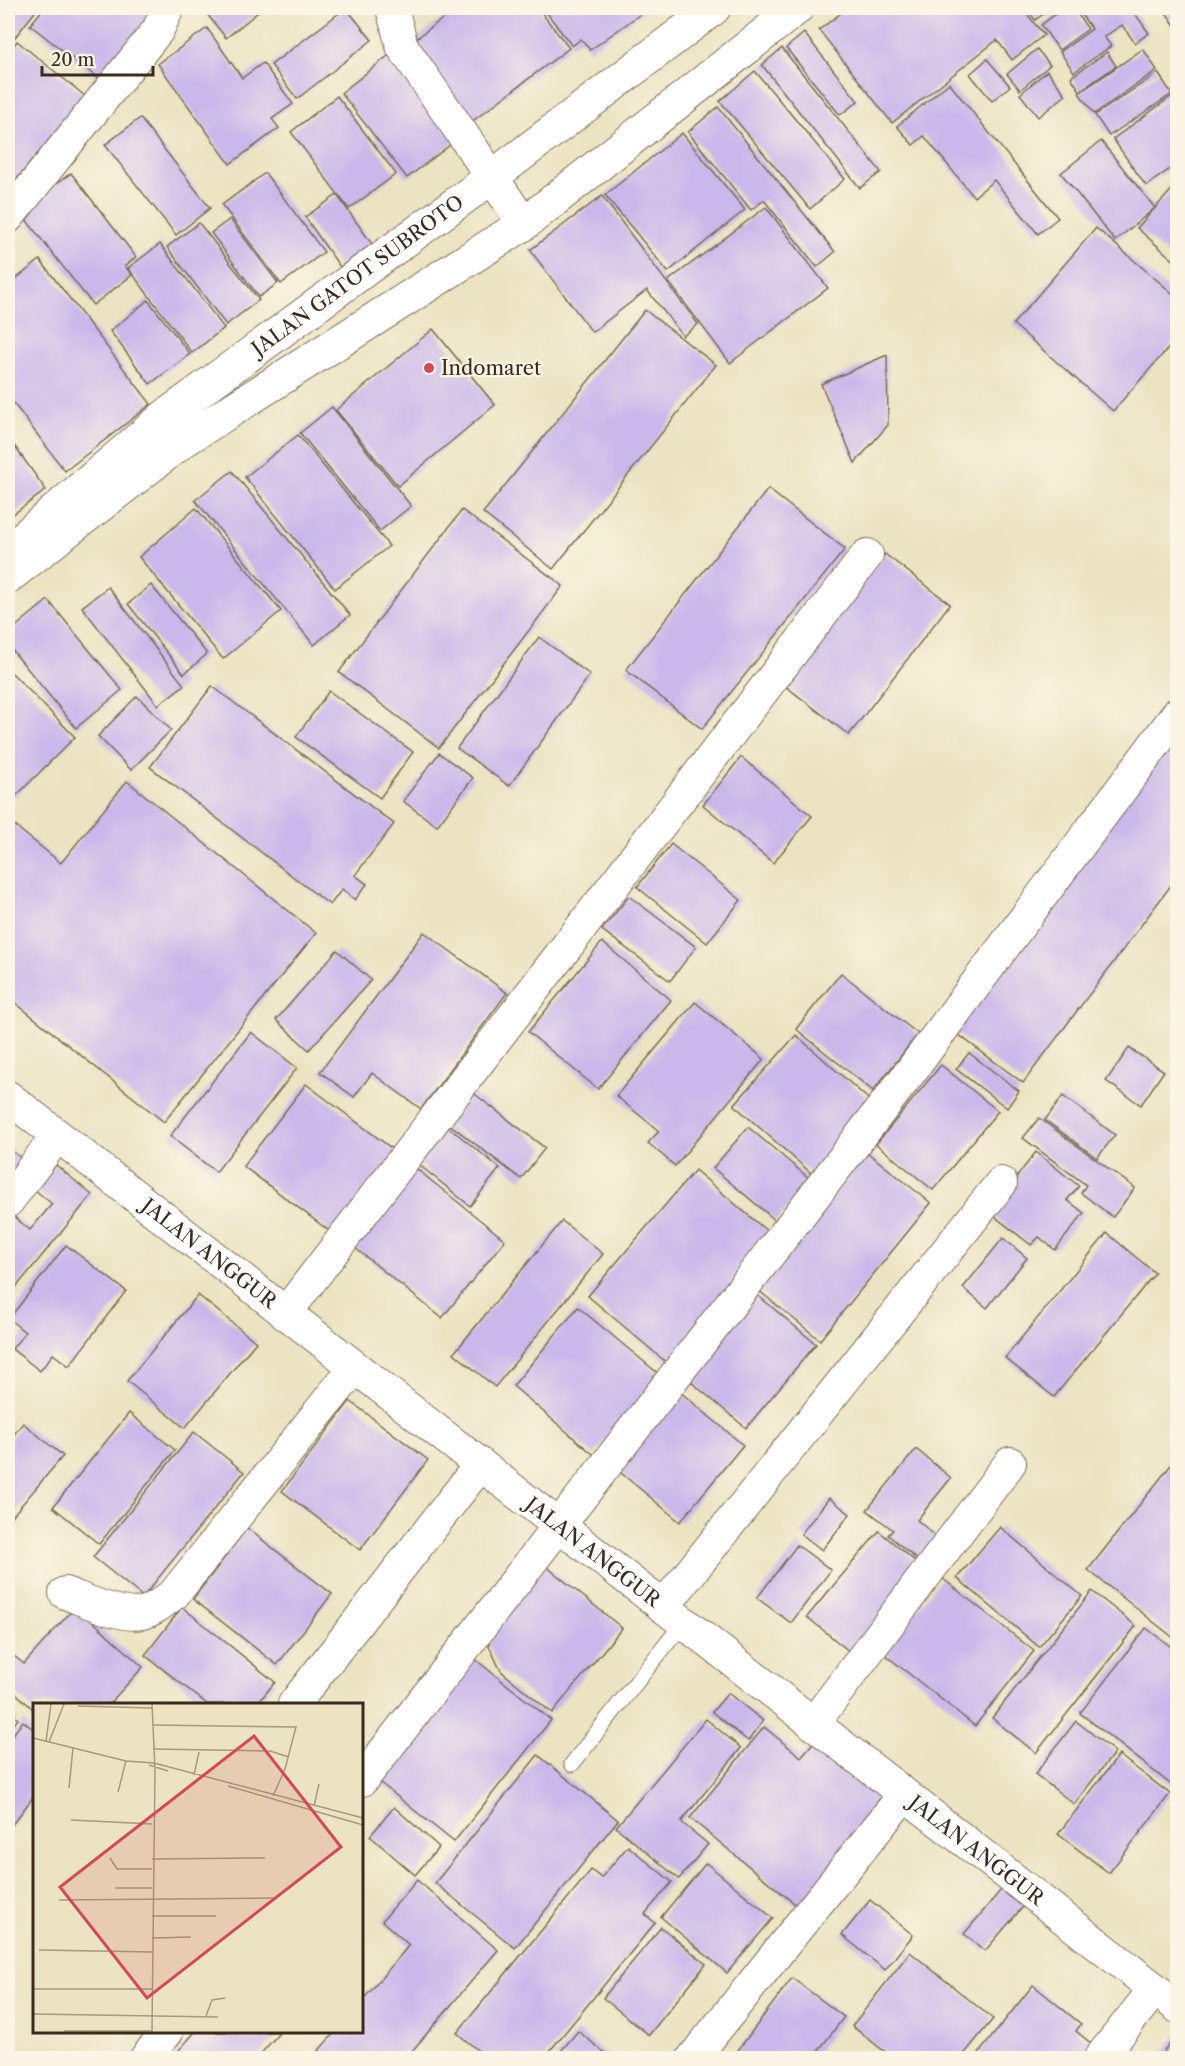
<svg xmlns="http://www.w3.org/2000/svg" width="1185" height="2066" font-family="'Libre Caslon Text',serif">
<rect width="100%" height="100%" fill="#fcf5e5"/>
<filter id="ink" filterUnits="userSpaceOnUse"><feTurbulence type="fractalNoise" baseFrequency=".0167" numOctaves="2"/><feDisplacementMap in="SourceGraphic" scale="12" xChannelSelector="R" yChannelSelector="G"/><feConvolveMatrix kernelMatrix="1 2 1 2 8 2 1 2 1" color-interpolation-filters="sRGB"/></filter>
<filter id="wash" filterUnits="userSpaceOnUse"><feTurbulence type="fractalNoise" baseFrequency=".008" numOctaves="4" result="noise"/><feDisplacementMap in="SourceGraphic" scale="24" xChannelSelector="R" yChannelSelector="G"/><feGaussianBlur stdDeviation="1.35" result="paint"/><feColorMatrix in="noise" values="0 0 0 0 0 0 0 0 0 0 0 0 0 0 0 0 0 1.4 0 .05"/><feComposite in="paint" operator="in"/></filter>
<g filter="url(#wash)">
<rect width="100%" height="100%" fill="#ebe3c1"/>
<g id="blocks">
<!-- building -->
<g fill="#cab8ea">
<polygon points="8,8 38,8 8,46"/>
<polygon points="44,8 155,8 142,25 147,28 104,83 30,25"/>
<polygon points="202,8 263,8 226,38"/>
<polygon points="346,8 372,40 297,99 271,65"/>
<polygon points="457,8 538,8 569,48 470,123 409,44"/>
<polygon points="543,8 644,8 646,10 590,50 581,39 572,46"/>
<polygon points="848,8 1022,8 1044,35 1012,60 997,40 892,123 819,30"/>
<polygon points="1026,8 1052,8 1035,20"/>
<polygon points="1064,8 1073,8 1088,29 1059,50 1041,25"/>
<polygon points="1076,8 1131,8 1149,33 1135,43 1122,25 1104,37 1111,46 1074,72 1060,52 1092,29"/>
<polygon points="1163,8 1178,8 1178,30"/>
<polygon points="207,28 242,78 263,63 293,104 272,119 279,128 230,164 158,64"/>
<polygon points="804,33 858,101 840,115 786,48"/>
<polygon points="17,41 90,100 75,118 70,114 8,190 8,53"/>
<polygon points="782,48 881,172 860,188 762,65"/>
<polygon points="1037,49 1050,65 1020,90 1007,74"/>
<polygon points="1143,49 1157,70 1094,114 1079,93"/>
<polygon points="393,52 459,138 407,178 341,93"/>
<polygon points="1107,52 1116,66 1080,91 1071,77"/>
<polygon points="987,59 1010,86 992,101 970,74"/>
<polygon points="755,71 845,179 810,209 720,101"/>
<polygon points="1047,71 1066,95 1038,117 1020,94"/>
<polygon points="1158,73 1172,94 1109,136 1095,115"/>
<polygon points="949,83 1058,218 1038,234 994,180 974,197 924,136 913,145 897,126"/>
<polygon points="337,96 396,174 349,209 291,132"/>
<polygon points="1172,96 1178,103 1178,163 1146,186 1113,139"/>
<polygon points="718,107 835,252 817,267 764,200 751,210 688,132"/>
<polygon points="140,118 210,208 176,235 105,145"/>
<polygon points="682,133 745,210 668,272 605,195"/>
<polygon points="1101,141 1155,208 1115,241 1061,173"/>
<polygon points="71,173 136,257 125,266 132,275 93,305 20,212"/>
<polygon points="265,173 324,252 281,284 222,205"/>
<polygon points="1178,183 1178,264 1137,228"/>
<polygon points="337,195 372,244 340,267 305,217"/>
<polygon points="602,196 698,324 683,336 647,290 592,332 530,250"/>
<polygon points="766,207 828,288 730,363 668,281"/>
<polygon points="230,219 278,283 259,297 211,233"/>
<polygon points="199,223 259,300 226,325 167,247"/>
<polygon points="1096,228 1178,298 1178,337 1113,411 1013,324"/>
<polygon points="160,244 224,328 192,353 128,268"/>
<polygon points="40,260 151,404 65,471 8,396 8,285"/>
<polygon points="148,300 190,354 150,384 110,331"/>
<polygon points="645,310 716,365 553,569 483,513"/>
<polygon points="433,329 495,405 398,486 336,410"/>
<polygon points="887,355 888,425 855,463 821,384"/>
<polygon points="332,407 411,506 380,531 300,433"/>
<polygon points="298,435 389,546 335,589 245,477"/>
<polygon points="8,437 46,490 8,518"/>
<polygon points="232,471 350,615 314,645 195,500"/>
<polygon points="768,489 845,549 702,729 626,670"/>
<polygon points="196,508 281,611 223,659 139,557"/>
<polygon points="462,510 563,586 439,748 339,672"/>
<polygon points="885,554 950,604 849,735 784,685"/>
<polygon points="151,585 207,654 184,674 128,604"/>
<polygon points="108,587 184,685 158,705 82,607"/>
<polygon points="48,600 122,690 76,728 8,645 8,633"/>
<polygon points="539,637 590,675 509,786 457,748"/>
<polygon points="8,669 75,737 16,796 8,788"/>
<polygon points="212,686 394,824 355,875 367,884 355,900 342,889 330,905 150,767"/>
<polygon points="329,691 413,752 380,798 296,737"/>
<polygon points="137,696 171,730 131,770 98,736"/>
<polygon points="1178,725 1178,876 1023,1083 951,1029"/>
<polygon points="439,753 473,778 437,826 403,801"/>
<polygon points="741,757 812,816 773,863 703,805"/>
<polygon points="127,781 316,933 164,1122 8,997 8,822 9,821 61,863"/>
<polygon points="671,844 741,900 707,943 637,887"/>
<polygon points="629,896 696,947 670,981 602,930"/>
<polygon points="424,932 507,993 421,1109 372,1073 354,1097 320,1072"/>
<polygon points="602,942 671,1000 598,1089 528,1032"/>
<polygon points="337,950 371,980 309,1050 276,1020"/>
<polygon points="841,973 918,1034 873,1091 796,1029"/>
<polygon points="695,1002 764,1059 675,1166 648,1143 659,1131 616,1096"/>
<polygon points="251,1032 297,1068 216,1172 170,1136"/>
<polygon points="796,1035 874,1104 812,1174 734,1105"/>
<polygon points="1129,1048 1164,1071 1141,1105 1106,1081"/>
<polygon points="969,1053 1019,1091 1007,1108 956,1069"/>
<polygon points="941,1065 998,1111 933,1190 876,1144"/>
<polygon points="306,1084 403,1157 340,1239 243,1166"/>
<polygon points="472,1092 545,1148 521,1179 448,1123"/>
<polygon points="1063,1096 1115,1135 1097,1158 1045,1120"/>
<polygon points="1039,1118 1135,1188 1113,1217 1081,1193 1086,1185 1023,1138"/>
<polygon points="447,1126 500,1168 470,1206 417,1163"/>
<polygon points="748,1127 811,1180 776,1221 713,1168"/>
<polygon points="8,1148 29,1164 8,1191"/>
<polygon points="1036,1152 1079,1186 1067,1200 1084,1213 1055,1250 1039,1237 1031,1245 989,1212"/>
<polygon points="868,1153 931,1203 820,1340 758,1290"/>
<polygon points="56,1165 92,1195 8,1297 8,1220 12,1215 30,1230 52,1204 35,1190"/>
<polygon points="413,1166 505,1240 442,1318 350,1244"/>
<polygon points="695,1170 774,1237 667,1363 588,1296"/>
<polygon points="562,1221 603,1254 495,1387 454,1353"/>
<polygon points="1107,1233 1155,1273 1054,1397 1005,1358"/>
<polygon points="1003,1238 1027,1258 987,1308 963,1288"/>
<polygon points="66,1245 126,1291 69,1366 53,1354 40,1371 12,1349 25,1332 9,1319"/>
<polygon points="755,1293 816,1344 746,1428 685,1377"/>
<polygon points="198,1295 256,1342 185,1428 127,1381"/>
<polygon points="578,1307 660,1375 594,1455 513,1386"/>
<polygon points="679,1391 743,1445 680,1522 615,1468"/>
<polygon points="350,1401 428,1460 360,1550 282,1491"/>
<polygon points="129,1413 175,1450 99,1544 53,1507"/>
<polygon points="23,1423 63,1456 8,1521 8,1442"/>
<polygon points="194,1432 244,1472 143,1597 93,1557"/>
<polygon points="916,1449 951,1478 917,1520 939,1539 920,1562 888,1535 893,1530 867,1510"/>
<polygon points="1178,1456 1178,1636 1175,1639 1088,1570"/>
<polygon points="829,1498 850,1514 822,1550 801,1534"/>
<polygon points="1000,1527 1082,1596 1039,1647 957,1578"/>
<polygon points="247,1528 332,1594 277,1665 193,1599"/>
<polygon points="879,1531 922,1567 850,1652 807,1617"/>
<polygon points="797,1545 831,1570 791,1623 757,1598"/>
<polygon points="546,1566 622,1628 552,1713 501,1671 489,1646 490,1633"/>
<polygon points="942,1578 1034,1651 975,1726 883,1653"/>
<polygon points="1092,1591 1136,1626 1036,1753 992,1718"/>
<polygon points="76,1606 143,1667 109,1704 34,1704 34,1710 8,1686 8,1663 14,1656 24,1664"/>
<polygon points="182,1607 275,1682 257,1704 207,1704 145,1655"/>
<polygon points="1146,1628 1178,1652 1178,1790 1080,1713"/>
<polygon points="470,1655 551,1720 454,1842 373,1777"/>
<polygon points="728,1693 763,1721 748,1741 712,1712"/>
<polygon points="8,1710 18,1719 8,1731"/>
<polygon points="706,1719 741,1748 681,1822 708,1844 679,1879 616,1827"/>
<polygon points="23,1721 34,1730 34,1796 8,1830 8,1741"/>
<polygon points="1076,1721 1115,1752 1074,1804 1035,1774"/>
<polygon points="764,1727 801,1757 818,1737 885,1792 869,1813 876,1819 801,1909 690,1818"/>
<polygon points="538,1755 618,1820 515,1948 435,1883"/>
<polygon points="1119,1755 1170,1794 1109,1873 1058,1834"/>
<polygon points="394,1807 439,1847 415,1875 370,1836"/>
<polygon points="628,1846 672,1882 645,1914 655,1923 544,2058 487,2058 457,2033 591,1870 601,1878"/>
<polygon points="706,1863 773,1918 727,1973 661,1917"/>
<polygon points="417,1880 498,1950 406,2058 312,2058 335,2032 362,2032 362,2001 409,1945 382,1921"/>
<polygon points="1006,1884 1027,1902 985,1951 964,1934"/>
<polygon points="870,1900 913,1935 885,1970 842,1935"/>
<polygon points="661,1927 706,1964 649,2035 603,1998"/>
<polygon points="910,1952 993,2019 961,2058 893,2058 852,2026"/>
<polygon points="792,1978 844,2017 813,2058 741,2058 735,2054"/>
<polygon points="1033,1985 1081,2024 1076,2031 1098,2049 1090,2058 975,2058"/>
<polygon points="578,2031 611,2058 555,2058"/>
<polygon points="195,2032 280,2032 257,2058 172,2058"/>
<polygon points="1178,2034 1178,2058 1158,2058"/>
</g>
</g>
</g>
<g filter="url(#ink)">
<use href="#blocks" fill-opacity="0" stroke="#796b57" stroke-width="1.5"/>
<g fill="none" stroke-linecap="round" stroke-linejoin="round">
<!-- service casing -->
<g stroke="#796b57" stroke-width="17">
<polyline id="service" points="572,1764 683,1623"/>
</g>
<!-- minor casing -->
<g stroke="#796b57" stroke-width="34">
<g id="minor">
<polyline points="392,8 402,46 524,224"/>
<polyline points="8,217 158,30 168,8"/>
<path id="s1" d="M8 1097 1178 2007"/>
<polyline points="8,1201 57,1136"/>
<polyline points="285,1314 867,555"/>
<path d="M65 1593C85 1600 122 1618 142 1613 153 1611 164 1601 174 1594L355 1367"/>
<polyline points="663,1607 1001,1183"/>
<polyline points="294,1704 480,1465"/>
<polyline points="813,1724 1010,1463"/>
<polyline points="362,1780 914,1067 1178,713"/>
<polyline points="146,2058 167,2032"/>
<polyline points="693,2058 904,1795"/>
<polyline points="1100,2058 1154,1990"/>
</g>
</g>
<!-- secondary casing -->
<g stroke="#796b57" stroke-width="35">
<g id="secondary">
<path id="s2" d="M16 544 164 417 492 177 714 8"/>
<polyline points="8,577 183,441 524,224 797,8"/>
</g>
</g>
<!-- service -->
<use href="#service" stroke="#fff" stroke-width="15"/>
<!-- minor -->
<use href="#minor" stroke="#fff" stroke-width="32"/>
<!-- secondary -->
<use href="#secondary" stroke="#fff" stroke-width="33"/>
</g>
</g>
<!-- markers -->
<circle fill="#d1495b" stroke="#fcf5e5" stroke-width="2" cx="429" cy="368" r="6"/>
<g text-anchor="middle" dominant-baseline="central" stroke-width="4.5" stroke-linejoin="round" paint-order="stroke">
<!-- street labels -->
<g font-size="20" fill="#3b2a1e" stroke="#fcf5e5">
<text stroke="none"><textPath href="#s2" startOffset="435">JALAN GATOT SUBROTO</textPath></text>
<text stroke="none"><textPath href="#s1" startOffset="255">JALAN ANGGUR</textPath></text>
<text stroke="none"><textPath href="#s1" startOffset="741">JALAN ANGGUR</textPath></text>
<text stroke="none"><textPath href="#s1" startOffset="1227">JALAN ANGGUR</textPath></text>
</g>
<!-- poi labels -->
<g font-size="20" fill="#3b2a1e" stroke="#fcf5e5" text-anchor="start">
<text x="441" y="368">Indomaret</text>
</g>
</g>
<!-- overview -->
<g transform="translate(33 1703)">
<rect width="330" height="330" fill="#ebe3c1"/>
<path fill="none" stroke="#a59980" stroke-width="1.5" d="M119 1 122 66 119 329M45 3 119 5M119 22 263 24 252 66 240 93M0 35 93 58 121 60 330 115M13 38 18 1M16 39 31 1M120 46 237 48 256 54M116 62 135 68M161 72 166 49M195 83 330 122M36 85 40 45M85 89 93 58M281 103 286 81M38 117 119 121M77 155 84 166H119M119 156 232 155M82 185H119M26 197 244 195M119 213H183M119 235 158 234M6 247 119 249M0 286H119M0 311 185 314M173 313 179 297 192 295M31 328H119"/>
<path fill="#d1495b" fill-opacity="0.15" stroke="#d1495b" stroke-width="3" d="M221 33 308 144 114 295 27 184Z"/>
<rect width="330" height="330" fill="none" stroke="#3b2a1e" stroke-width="3"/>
</g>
<!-- margin -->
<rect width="1185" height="2066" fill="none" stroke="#fcf5e5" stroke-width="30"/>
<!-- scale -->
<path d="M42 66v9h111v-9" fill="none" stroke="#3b2a1e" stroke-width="3"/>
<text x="51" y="66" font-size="18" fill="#3b2a1e" stroke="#fcf5e5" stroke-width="4.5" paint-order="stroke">20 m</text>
</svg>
